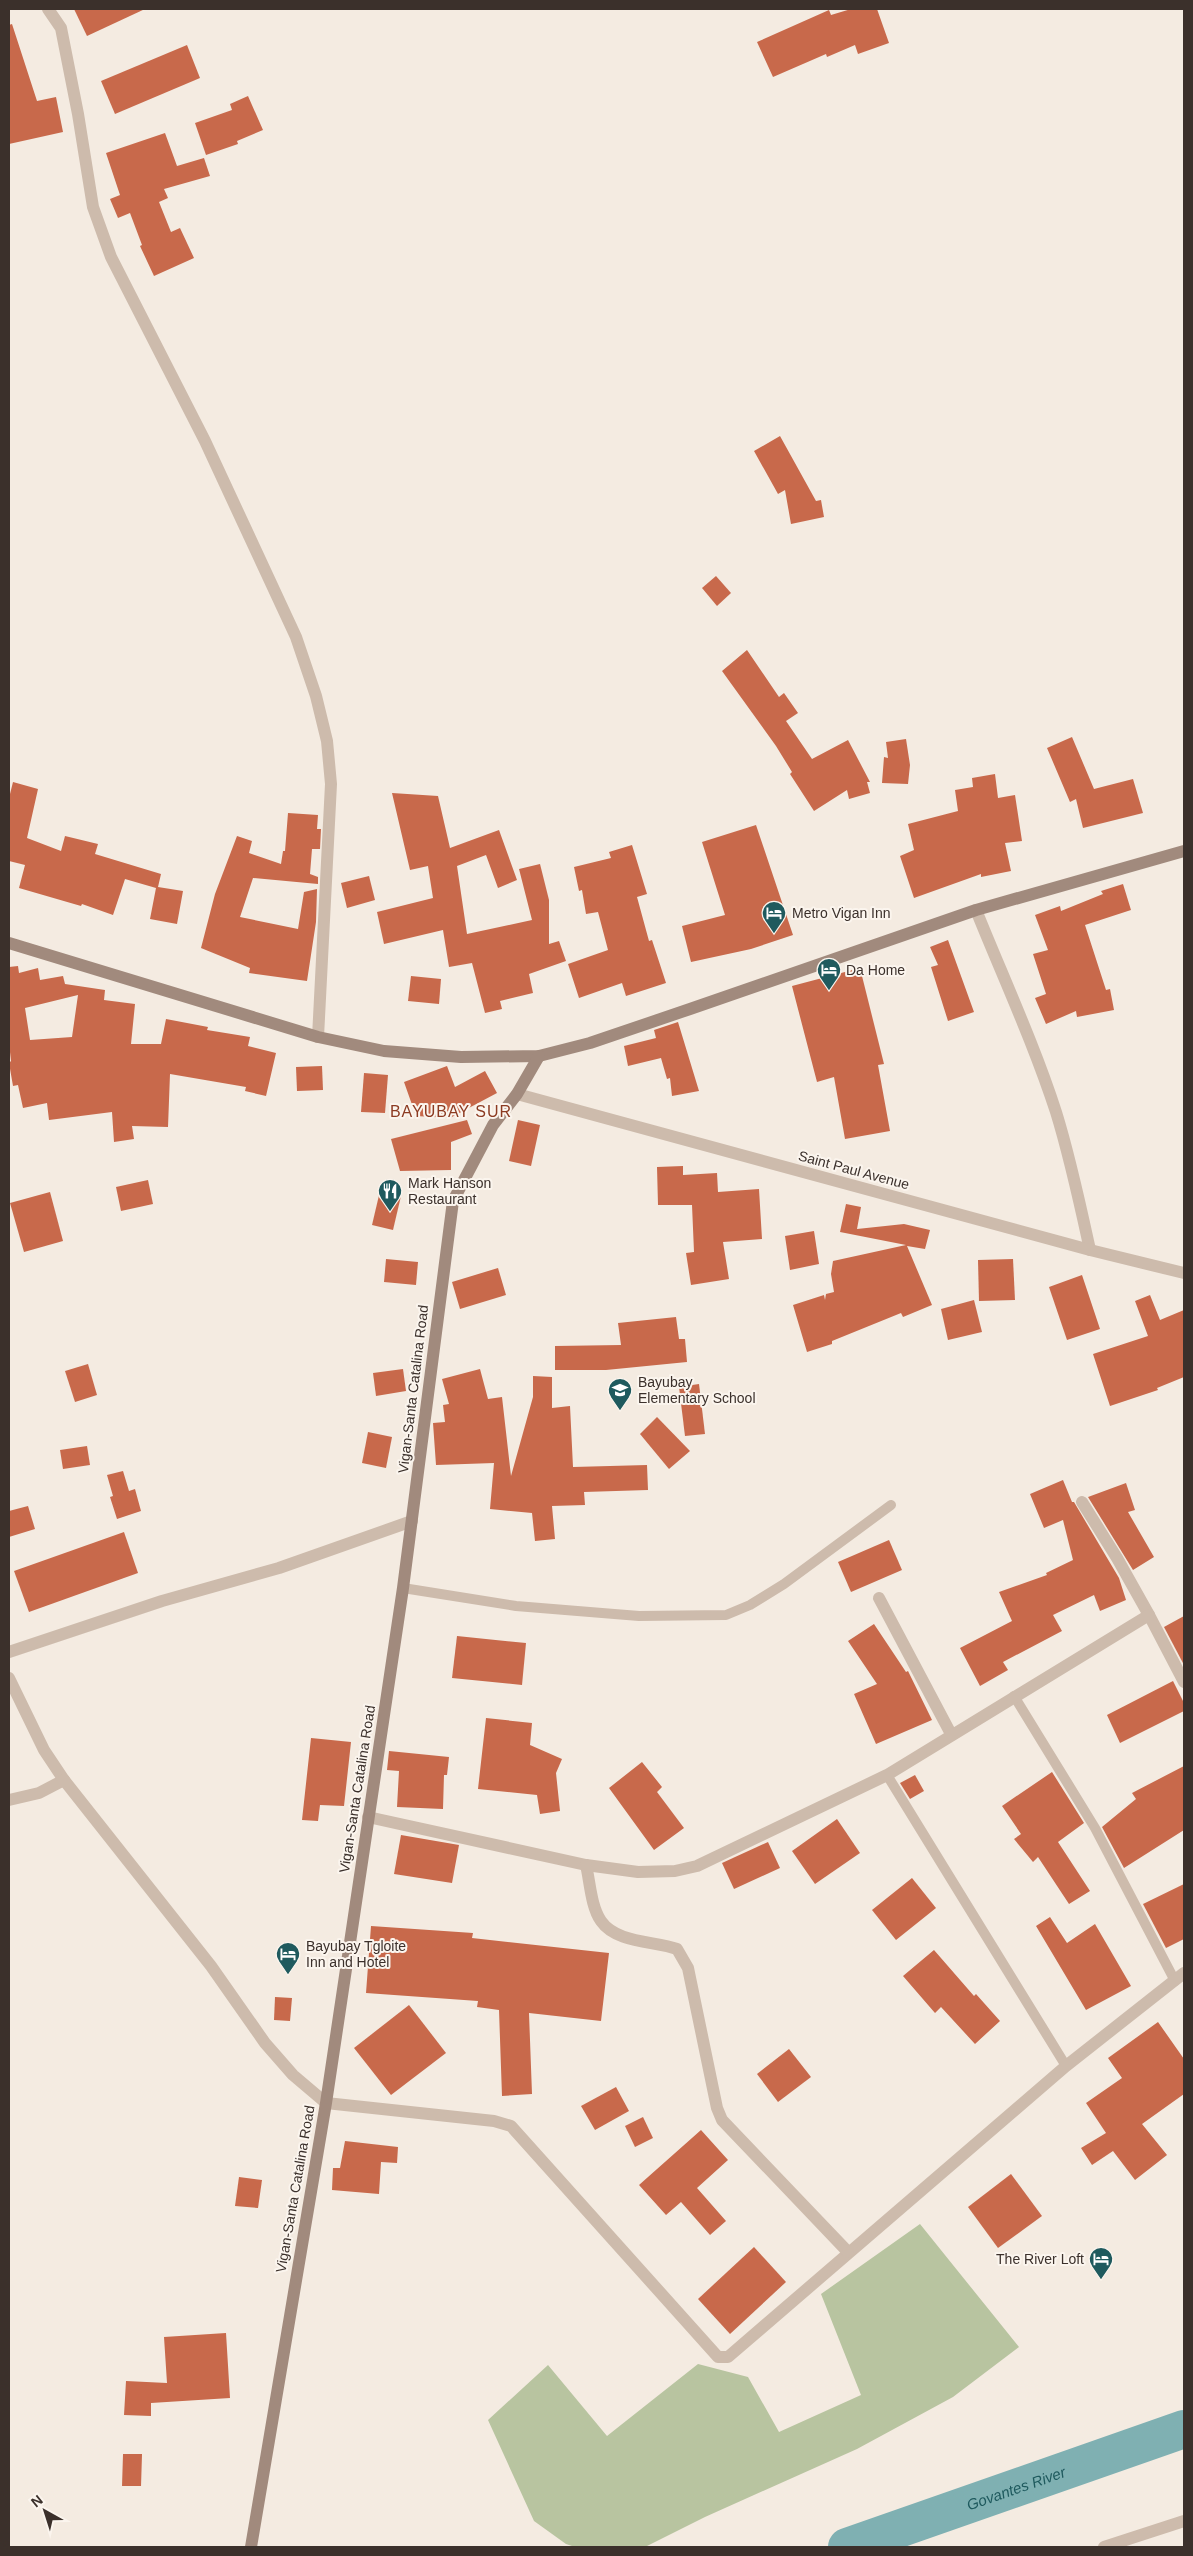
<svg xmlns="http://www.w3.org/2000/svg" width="1193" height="2556" font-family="Helvetica,sans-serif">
<rect width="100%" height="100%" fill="#f4ebe1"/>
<!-- green -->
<polygon fill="#b8c4a0" points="920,2224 1019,2347 953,2397 857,2449 705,2517 645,2547 575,2547 566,2544 534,2521 488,2420 548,2365 607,2436 698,2364 748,2377 779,2432 861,2395 821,2294"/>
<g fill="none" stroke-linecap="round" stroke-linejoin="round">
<!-- river -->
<path stroke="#7fb0b2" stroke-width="38" id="s1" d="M847 2547 1184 2429"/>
</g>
<!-- building -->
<g fill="#c8694b" fill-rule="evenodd">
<polygon points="74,9 145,9 87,36"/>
<polygon points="851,9 877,9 889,43 858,54 855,45 827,57 826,54 773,77 757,42 829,10 831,15"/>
<polygon points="12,24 37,101 56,97 63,132 9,144 9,25"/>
<polygon points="187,45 200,78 115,114 101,81"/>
<polygon points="248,96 263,130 237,141 238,144 206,155 195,123 232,110 230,104"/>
<polygon points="165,133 177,166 204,158 210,176 164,189 168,198 159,202 171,232 180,228 194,258 154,276 140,246 142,245 130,213 118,218 110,199 120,195 106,153"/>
<polygon points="780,436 816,501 821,500 824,517 791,524 785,490 778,494 754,451"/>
<polygon points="716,576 731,593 717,606 702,588"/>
<polygon points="747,650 779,697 784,693 798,713 786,721 812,759 848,740 870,782 867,782 870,793 849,799 847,790 814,811 790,774 792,772 776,746 722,671"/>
<polygon points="1072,737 1094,789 1133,779 1143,813 1083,828 1076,799 1070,802 1047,748"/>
<polygon points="906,739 910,765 908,784 882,783 884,757 888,758 886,742"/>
<polygon points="995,774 998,798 1015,795 1022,841 1005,843 1011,871 981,877 981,874 914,898 900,856 914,850 908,824 958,811 955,790 973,787 972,778"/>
<polygon points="13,782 38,789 27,838 61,851 65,836 98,844 95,854 161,874 158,887 183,891 177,924 150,919 156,888 125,879 113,915 82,904 81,906 19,888 25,865 9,861 9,798"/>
<polygon points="392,793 438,796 450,848 499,830 517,880 498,888 486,855 457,866 467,934 532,920 519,869 540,864 549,900 549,944 559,941 566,961 529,974 533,993 500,1001 502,1009 485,1013 472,963 449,967 443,930 384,944 377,912 433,898 428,866 410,870"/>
<polygon points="288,813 318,815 317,829 321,829 320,849 312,849 310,874 318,877 318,884 253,878 240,917 298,929 304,892 317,889 316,922 307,981 249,973 250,968 201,948 215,894 237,836 252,841 249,853 281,864 283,851 285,851"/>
<polygon points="756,825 793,935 751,949 691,962 682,926 725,915 702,842"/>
<polygon points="632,845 647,894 637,897 649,941 652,940 666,983 626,996 622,983 579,998 568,964 608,950 598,912 586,914 582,890 579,891 574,867 611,858 609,852"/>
<polygon points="369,876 375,900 347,908 341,883"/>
<polygon points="1123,884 1131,910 1085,925 1106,990 1110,989 1114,1010 1077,1017 1076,1011 1046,1024 1035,998 1046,994 1033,954 1048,950 1035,915 1060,906 1061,911 1103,894 1101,891"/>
<polygon points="948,940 974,1012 948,1021 931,967 938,965 930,947"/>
<path d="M18 966 19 973 38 968 40 980 63 976 65 984 105 990 104 1000 135 1004 131 1044H161L166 1019 208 1027 207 1030 250 1037 248 1046 276 1053 266 1096 245 1091 246 1087 170 1074 168 1127 132 1126 134 1139 114 1142 112 1112 49 1120 47 1103 23 1108 18 1085 13 1086 9 1063 11 1061 9 1043V967ZM78 995 72 1037 30 1040 25 1008Z"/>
<polygon points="860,968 884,1064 878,1065 890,1131 845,1139 834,1077 817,1082 792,986"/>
<polygon points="411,976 441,979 439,1004 408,1001"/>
<polygon points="678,1022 699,1091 672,1096 670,1078 667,1079 661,1058 628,1066 624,1046 656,1038 654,1030"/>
<polygon points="322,1066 323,1090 297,1091 296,1067"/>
<polygon points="447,1066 455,1087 485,1071 497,1093 450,1118 416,1116 404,1082"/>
<polygon points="364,1073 388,1075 385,1113 361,1112"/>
<polygon points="467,1120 472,1134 451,1142 451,1170 400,1171 391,1139"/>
<polygon points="518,1120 540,1125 531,1166 509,1161"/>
<polygon points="683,1166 683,1175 717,1173 718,1192 759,1189 762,1239 723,1242 729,1279 691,1285 686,1253 694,1252 692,1205 658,1205 657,1167"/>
<polygon points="148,1180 153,1204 121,1211 116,1187"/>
<polygon points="380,1191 401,1196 393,1230 372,1225"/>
<polygon points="50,1192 63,1241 24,1252 10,1203"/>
<polygon points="846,1204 861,1207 857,1229 904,1224 930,1230 925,1249 907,1246 932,1305 903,1317 901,1313 832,1341 832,1344 807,1352 793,1305 824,1295 825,1300 826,1294 834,1292 831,1274 833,1261 906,1245 840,1232"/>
<polygon points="814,1231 819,1264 790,1270 785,1236"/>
<polygon points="386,1259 418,1262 416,1285 384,1282"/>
<polygon points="1013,1259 1015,1300 979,1301 978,1260"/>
<polygon points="498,1268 506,1295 460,1309 452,1282"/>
<polygon points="1082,1275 1100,1329 1067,1340 1049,1287"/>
<polygon points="1150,1295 1160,1320 1184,1310 1184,1377 1157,1388 1158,1390 1110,1406 1093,1354 1148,1336 1135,1301"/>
<polygon points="974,1300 982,1332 948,1340 941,1309"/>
<polygon points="676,1317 679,1339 685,1339 687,1362 606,1370 555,1370 555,1346 621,1345 618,1323"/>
<polygon points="88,1364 97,1395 75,1402 65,1371"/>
<polygon points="403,1369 406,1391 376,1396 373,1373"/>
<polygon points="480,1369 488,1399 502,1397 511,1476 533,1397 533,1376 552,1377 552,1408 570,1406 573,1467 647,1465 648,1490 584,1492 585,1505 552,1506 555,1539 535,1541 532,1513 490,1509 494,1463 436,1465 433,1423 445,1422 443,1405 449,1404 442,1379"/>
<polygon points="699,1384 705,1434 685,1436 679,1387"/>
<polygon points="657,1417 690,1451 669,1469 640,1434"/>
<polygon points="368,1432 392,1437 386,1468 362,1463"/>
<polygon points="87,1446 90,1465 63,1469 60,1450"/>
<polygon points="123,1471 129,1491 135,1489 141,1511 117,1519 110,1497 113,1496 107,1475"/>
<polygon points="1063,1480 1072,1502 1074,1502 1119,1578 1126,1600 1100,1611 1094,1595 1053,1615 1062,1631 1003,1662 1008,1670 980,1686 960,1648 1012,1621 999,1592 1047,1575 1046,1573 1073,1560 1063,1520 1044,1528 1030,1494"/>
<polygon points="1126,1483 1135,1510 1128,1512 1154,1557 1133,1570 1088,1497"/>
<polygon points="28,1506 35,1529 9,1537 9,1511"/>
<polygon points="124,1532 138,1573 29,1612 14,1571"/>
<polygon points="889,1540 902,1570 851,1592 838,1562"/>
<polygon points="1184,1616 1184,1665 1164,1627"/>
<polygon points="874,1624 906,1672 908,1671 932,1720 876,1744 854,1694 877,1684 848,1641"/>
<polygon points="457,1636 526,1643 522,1685 452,1678"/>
<polygon points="1173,1681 1184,1703 1184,1711 1120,1743 1107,1715"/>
<polygon points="486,1718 532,1723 530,1745 562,1759 556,1773 560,1811 540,1814 537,1795 478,1789"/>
<polygon points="311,1738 351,1742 344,1806 320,1805 318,1821 302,1820"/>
<polygon points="389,1751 449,1757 447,1775 444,1775 443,1809 397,1807 399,1771 387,1770"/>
<polygon points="642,1762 662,1787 657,1792 684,1828 654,1850 609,1788"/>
<polygon points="1184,1766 1184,1830 1124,1868 1102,1827 1136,1799 1132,1793"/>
<polygon points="1052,1772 1084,1823 1058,1842 1090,1891 1069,1904 1038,1857 1033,1862 1014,1839 1021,1834 1002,1806"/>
<polygon points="915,1775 924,1791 910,1799 900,1783"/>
<polygon points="837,1819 860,1853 815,1884 792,1851"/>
<polygon points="401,1835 459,1845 452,1883 394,1874"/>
<polygon points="768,1842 780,1868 734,1889 722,1863"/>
<polygon points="912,1878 936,1908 896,1940 872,1910"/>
<polygon points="1184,1884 1184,1939 1166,1948 1143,1904"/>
<polygon points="1050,1917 1067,1943 1095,1924 1131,1986 1086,2010 1036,1926"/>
<polygon points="371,1926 473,1933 472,1938 609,1953 601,2021 529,2013 532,2094 502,2096 499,2010 477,2007 478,2001 366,1993"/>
<polygon points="934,1950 974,1996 976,1994 1000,2021 975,2044 941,2007 935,2013 903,1976"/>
<polygon points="275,1997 292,1998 290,2021 274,2020"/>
<polygon points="409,2005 446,2053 391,2095 354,2048"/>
<polygon points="1158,2022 1184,2059 1184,2094 1142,2124 1167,2155 1135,2180 1113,2151 1092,2165 1081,2148 1106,2133 1086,2103 1122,2078 1108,2058"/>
<polygon points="789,2049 811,2077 778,2102 757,2074"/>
<polygon points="616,2087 629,2111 595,2130 581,2106"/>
<polygon points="643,2117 653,2138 635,2147 625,2126"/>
<polygon points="701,2130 728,2160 697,2188 726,2221 710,2235 681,2202 666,2215 639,2185"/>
<polygon points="345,2141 398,2147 397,2163 381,2162 379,2194 332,2190 333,2168 340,2168"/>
<polygon points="1011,2174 1042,2216 998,2248 968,2207"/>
<polygon points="239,2177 262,2180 258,2208 235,2206"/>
<polygon points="754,2247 786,2282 730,2334 698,2299"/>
<polygon points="226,2333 230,2398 151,2403 151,2416 124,2415 126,2381 167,2383 164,2337"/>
<polygon points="123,2454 142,2454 141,2486 122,2486"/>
</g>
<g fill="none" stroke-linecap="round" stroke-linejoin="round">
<!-- service -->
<g stroke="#cdbbac" stroke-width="10">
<polyline points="403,1588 516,1606 639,1616 726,1615 750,1605 784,1584 891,1505"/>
<polyline points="1014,1696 1095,1828 1175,1981"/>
<polyline points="887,1775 1066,2066"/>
</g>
<!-- minor -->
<g stroke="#cdbbac" stroke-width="12">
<polyline points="48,9 61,28 78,114 93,207 111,257 205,441 296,637 316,696 327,741 331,784 318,1037"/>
<path d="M976 910C1003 977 1034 1044 1056 1112 1070 1157 1080 1204 1090 1250"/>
<polyline points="517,1094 1090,1250 1184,1273"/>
<polyline points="1082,1502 1117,1558 1149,1615"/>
<polyline points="879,1598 951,1734"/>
<polyline points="9,1652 162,1601 279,1568 412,1521"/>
<polyline points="9,1678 44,1750 64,1780 211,1966 265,2043 293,2075 326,2103 494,2121 511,2126 718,2357 728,2357 1066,2066 1184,1973"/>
<polyline points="9,1800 39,1793 64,1780"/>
<polyline points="368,1817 586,1865 638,1872 675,1871 697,1866 887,1775 1149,1615 1184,1682"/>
<path d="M586 1865C590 1882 591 1907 601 1921 616 1943 654 1941 677 1949L688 1968 717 2108 722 2120 848 2252"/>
<polyline points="1104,2547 1184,2521"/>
</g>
<!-- secondary -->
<g stroke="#a18a7d" stroke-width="12">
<polyline points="9,943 318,1037 384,1051 461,1057 539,1056 590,1043 690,1009 976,910 1184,851"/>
<polyline points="251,2547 326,2103 403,1588 453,1201 493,1125 517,1094 539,1056"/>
</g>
</g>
<!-- icons -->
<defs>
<g id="hotel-pin" transform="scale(1.25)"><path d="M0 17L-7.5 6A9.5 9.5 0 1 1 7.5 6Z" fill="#1f5a5e" stroke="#fbf5ee"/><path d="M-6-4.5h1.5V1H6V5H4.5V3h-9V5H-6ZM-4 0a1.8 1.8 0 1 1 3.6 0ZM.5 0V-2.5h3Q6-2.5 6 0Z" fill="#fff"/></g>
<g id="restaurant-pin" transform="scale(1.25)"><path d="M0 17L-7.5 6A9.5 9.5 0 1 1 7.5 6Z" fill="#1f5a5e" stroke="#fbf5ee"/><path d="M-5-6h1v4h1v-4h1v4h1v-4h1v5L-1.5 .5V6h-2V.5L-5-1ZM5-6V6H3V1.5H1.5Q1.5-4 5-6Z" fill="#fff"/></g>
<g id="school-pin" transform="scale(1.25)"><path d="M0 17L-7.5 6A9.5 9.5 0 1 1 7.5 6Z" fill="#1f5a5e" stroke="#fbf5ee"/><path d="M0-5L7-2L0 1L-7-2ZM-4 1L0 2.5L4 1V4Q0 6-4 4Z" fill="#fff"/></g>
</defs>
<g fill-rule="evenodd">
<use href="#hotel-pin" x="774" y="913"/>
<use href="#hotel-pin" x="829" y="970"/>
<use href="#restaurant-pin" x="390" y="1191"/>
<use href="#school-pin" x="620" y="1390"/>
<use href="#hotel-pin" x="288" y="1954"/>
<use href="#hotel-pin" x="1101" y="2259"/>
</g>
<g text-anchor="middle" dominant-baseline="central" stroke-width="4" stroke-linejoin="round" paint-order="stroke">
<!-- poi labels -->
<g font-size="14" fill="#3b302b" stroke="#fbf5ee" text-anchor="start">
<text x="792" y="913">Metro Vigan Inn</text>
<text x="846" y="970">Da Home</text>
<text x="408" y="1183">Mark Hanson<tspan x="408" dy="16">Restaurant</tspan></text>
<text x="638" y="1382">Bayubay<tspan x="638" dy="16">Elementary School</tspan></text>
<text x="306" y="1946">Bayubay Tgloite<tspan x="306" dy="16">Inn and Hotel</tspan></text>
<text x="1084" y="2259" text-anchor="end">The River Loft</text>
</g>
<!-- street labels -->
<g font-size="14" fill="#3b302b" stroke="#fbf5ee">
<text transform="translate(854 1170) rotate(15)">Saint Paul Avenue</text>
<text transform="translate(413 1389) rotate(-83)">Vigan-Santa Catalina Road</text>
<text transform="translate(357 1789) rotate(-81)">Vigan-Santa Catalina Road</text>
<text transform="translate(295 2189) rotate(-80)">Vigan-Santa Catalina Road</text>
</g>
<!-- water labels -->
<g font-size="15" font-style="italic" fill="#1f5a5e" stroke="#fbf5ee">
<text stroke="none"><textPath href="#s1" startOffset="179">Govantes River</textPath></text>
</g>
<!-- quarter labels -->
<g font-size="16" letter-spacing="1" fill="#8c3b22" stroke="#fbf5ee">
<text x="451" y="1111">BAYUBAY SUR</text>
</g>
</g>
<!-- border -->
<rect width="1193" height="2556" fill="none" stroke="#3b302b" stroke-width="20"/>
<!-- north arrow -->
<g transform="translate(45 2511) rotate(321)" stroke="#fbf5ee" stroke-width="4" paint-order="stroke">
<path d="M0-4L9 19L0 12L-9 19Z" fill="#3b302b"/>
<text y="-8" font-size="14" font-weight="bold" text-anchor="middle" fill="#3b302b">N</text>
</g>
</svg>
